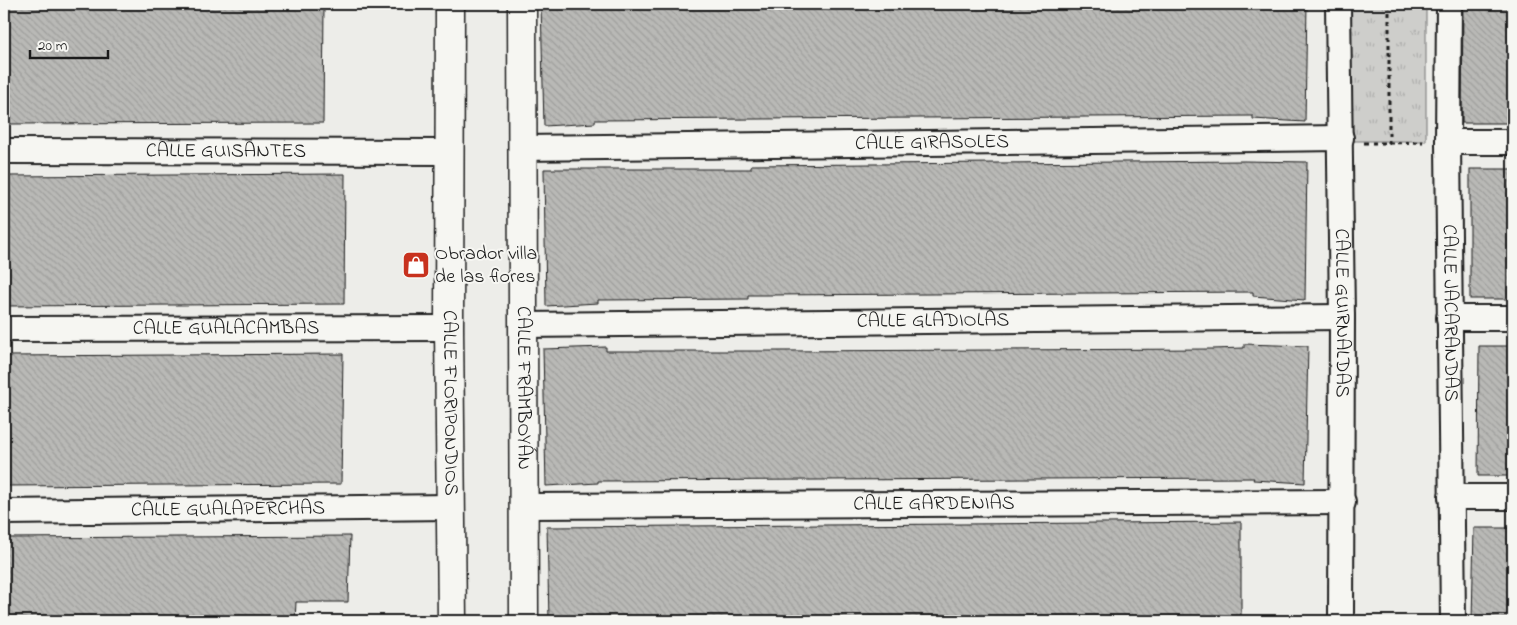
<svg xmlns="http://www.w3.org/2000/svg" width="1517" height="625" font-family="'Indie Flower',sans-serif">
<defs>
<pattern id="park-tufts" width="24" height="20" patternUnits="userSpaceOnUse" patternTransform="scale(1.25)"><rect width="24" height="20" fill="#cececb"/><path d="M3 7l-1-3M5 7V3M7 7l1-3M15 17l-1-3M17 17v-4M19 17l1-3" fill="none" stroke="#b0b0ae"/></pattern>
<pattern id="building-back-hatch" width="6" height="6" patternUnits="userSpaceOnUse" patternTransform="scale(1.25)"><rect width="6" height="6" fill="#b9b9b6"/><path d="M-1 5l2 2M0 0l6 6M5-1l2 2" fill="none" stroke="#9e9e9c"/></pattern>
</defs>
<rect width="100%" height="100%" fill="#edede9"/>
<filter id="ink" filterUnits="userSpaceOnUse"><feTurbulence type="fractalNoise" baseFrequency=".02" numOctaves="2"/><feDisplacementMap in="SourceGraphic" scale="10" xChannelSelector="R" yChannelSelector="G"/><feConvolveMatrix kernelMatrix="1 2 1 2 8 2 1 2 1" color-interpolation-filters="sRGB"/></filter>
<g filter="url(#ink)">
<!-- park -->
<polygon fill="url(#park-tufts)" stroke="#757574" points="1350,4 1426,4 1426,141 1351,141"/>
<!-- building -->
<g fill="url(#building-back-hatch)" stroke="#1c1c1c">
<polygon points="4,4 324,4 323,123 4,124"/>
<polygon points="541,4 1307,4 1305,122 1253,119 1253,116 595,120 595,123 544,126"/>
<polygon points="1463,4 1513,4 1513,123 1462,123"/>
<polygon points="1244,161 1307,162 1305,300 1253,296 1253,292 767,295 748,295 748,299 598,300 598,303 546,306 544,169 751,169 751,165"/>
<rect x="1470" y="169" width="43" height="130"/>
<polygon points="345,174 344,304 4,306 4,176"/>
<polygon points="1244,344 1308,346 1305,483 1253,480 1254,478 598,481 598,483 546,486 543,349 606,347 606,351 778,351 1212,349 1244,348"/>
<polygon points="1479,346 1513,346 1513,476 1478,476"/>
<polygon points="343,354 341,484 4,486 4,356"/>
<polygon points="1241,522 1241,621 549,621 547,527"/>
<polygon points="1474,528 1513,528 1513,621 1472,621"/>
<polygon points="350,536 348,602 296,602 295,621 4,621 4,538"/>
</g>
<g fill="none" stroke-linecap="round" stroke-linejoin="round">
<!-- street casing -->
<g stroke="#1c1c1c" stroke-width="28">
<g id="street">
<path id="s1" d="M1338 4 1342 317 1341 621"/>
<path id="s2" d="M1449 4 1448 142 1453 621"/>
<polyline points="1448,142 1513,142"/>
<path id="s3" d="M522 148 1341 138"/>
<path id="s4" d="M4 151 449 152"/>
<polyline points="1449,318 1513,318"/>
<path id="s5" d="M523 325 1342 317"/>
<path id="s6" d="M4 329 449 328"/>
<polyline points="1451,497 1513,497"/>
<path id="s7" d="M525 506 1343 502"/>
<path id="s8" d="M4 512 451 507"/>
</g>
</g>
<!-- secondary casing -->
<g stroke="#1c1c1c" stroke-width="31">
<g id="secondary">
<path id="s9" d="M450 4 449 328 452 621"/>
<path id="s10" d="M522 4 524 621"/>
</g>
</g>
<!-- path -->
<g stroke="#1c1c1c" stroke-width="3" stroke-dasharray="4 4" stroke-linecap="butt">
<polyline points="1364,143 1389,143 1389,4"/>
<polyline points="1389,143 1423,142"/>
</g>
<!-- street -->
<use href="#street" stroke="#f6f6f2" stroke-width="24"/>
<!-- secondary -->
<use href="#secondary" stroke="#f6f6f2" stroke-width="28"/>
</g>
</g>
<!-- icons -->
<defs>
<g id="shop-square" transform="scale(1.4375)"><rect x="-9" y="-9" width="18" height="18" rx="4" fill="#c8321e" stroke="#f6f6f2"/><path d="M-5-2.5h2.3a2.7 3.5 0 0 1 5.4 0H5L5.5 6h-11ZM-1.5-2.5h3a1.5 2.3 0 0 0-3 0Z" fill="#fff"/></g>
</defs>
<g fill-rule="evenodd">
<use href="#shop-square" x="416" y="265"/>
</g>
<g text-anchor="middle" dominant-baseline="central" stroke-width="4" stroke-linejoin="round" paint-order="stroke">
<!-- street labels -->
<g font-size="20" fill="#1c1c1c" stroke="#f6f6f2">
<text stroke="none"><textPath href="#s3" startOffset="410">CALLE GIRASOLES</textPath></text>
<text stroke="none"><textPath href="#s4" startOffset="222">CALLE GUISANTES</textPath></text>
<text stroke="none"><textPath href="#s1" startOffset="309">CALLE GUIRNALDAS</textPath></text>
<text stroke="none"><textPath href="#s2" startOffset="309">CALLE JACARANDAS</textPath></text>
<text stroke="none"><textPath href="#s5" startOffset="410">CALLE GLADIOLAS</textPath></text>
<text stroke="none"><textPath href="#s6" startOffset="222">CALLE GUALACAMBAS</textPath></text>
<text stroke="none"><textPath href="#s10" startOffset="384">CALLE FRAMBOYÁN</textPath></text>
<text stroke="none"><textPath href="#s9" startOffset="399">CALLE FLORIPONDIOS</textPath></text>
<text stroke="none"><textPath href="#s7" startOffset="409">CALLE GARDENIAS</textPath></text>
<text stroke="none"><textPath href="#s8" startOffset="224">CALLE GUALAPERCHAS</textPath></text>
</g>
<!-- poi labels -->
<g font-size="20" fill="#1c1c1c" stroke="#f6f6f2" text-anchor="start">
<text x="435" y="254">Obrador villa<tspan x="435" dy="23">de las flores</tspan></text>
</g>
</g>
<!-- margin -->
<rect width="1517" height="625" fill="none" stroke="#f6f6f2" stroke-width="20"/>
<rect x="10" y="10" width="1497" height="605" fill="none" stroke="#1c1c1c" stroke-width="2" filter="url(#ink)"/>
<!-- scale -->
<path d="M30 50v8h78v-8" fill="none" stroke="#1c1c1c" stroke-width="2.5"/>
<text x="38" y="50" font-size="15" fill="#1c1c1c" stroke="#f6f6f2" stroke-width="4" paint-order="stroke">20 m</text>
</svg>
